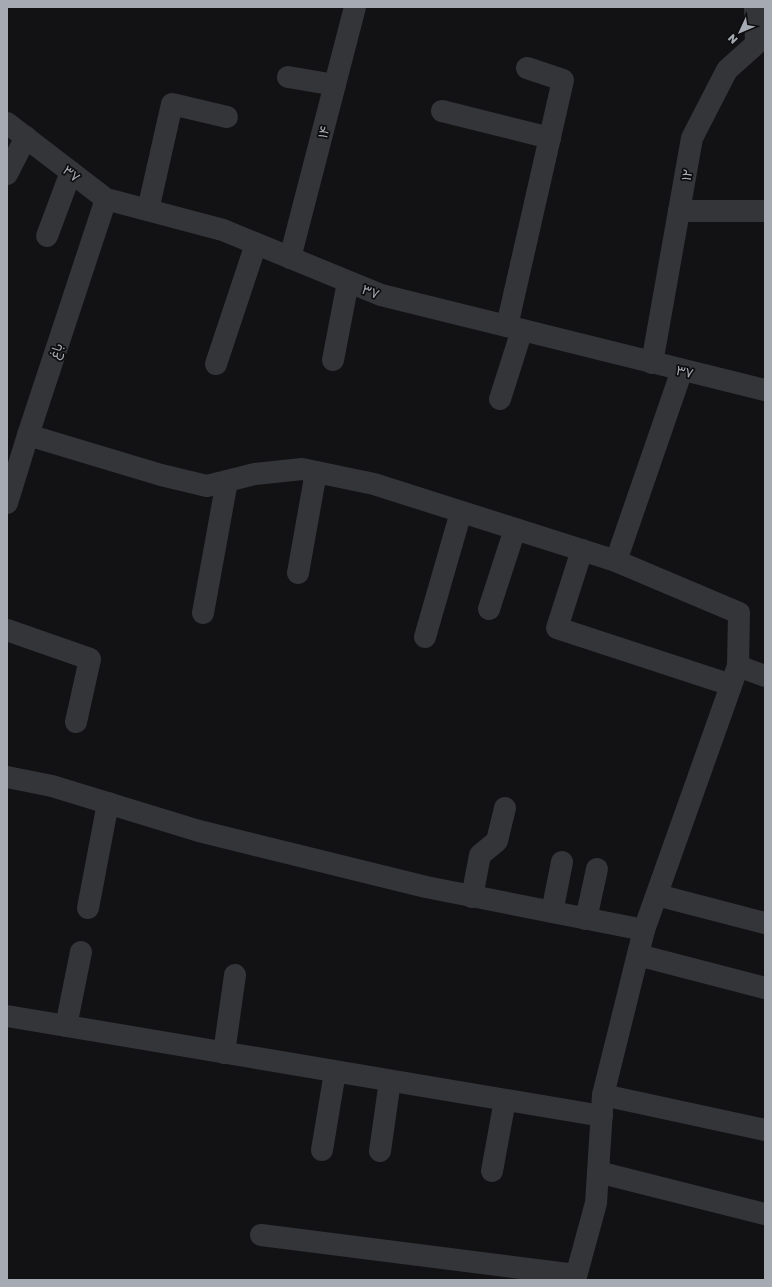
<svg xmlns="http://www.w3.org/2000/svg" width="772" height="1287" font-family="'Golos Text',Vazirmatn,sans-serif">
<rect width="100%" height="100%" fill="#121214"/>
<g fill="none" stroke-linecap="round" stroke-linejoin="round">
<!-- minor -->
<g stroke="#343538" stroke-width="22">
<polyline points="288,77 335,85"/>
<polyline points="442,111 550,138"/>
<polyline points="7,123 106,199 223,230 381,295 765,390"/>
<polyline points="7,174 26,137"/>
<polyline points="148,210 172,104 227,117"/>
<polyline points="679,211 765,211"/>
<polyline points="47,236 71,172"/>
<polyline points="290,258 355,7"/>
<polyline points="507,326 563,80 527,68"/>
<polyline points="333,360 348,282"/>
<polyline points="652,363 692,138 727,70 756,44 755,7"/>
<polyline points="216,364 256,244"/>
<polyline points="500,399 522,330"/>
<polyline points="28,435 161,475 207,486 255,474 302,469 374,484 616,561"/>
<polyline points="7,503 28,435 106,199"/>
<polyline points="582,550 557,628 731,685"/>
<polyline points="298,573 316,472"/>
<polyline points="489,609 515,529"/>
<polyline points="203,613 227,481"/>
<polyline points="7,630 90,659 76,722"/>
<polyline points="425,637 461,512"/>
<polyline points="738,666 765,676"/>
<polyline points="7,777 52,786 199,831 426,887 644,930"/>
<polyline points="657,895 765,923"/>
<polyline points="472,897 480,855 497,841 505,808"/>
<polyline points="88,908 108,803"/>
<polyline points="552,912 562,862"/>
<polyline points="586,919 597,869"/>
<polyline points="638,955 765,988"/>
<polyline points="7,1016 602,1116"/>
<polyline points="66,1026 81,952"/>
<polyline points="224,1053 235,975"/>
<polyline points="603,1095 765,1130"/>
<polyline points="322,1150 335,1072"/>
<polyline points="380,1151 390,1081"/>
<polyline points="492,1171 505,1100"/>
<polyline points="598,1172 765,1214"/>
<polyline points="261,1235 576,1275"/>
<polyline points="575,1280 596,1203 603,1095 644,930 738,666 739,613 616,561 682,370"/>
</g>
</g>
<g text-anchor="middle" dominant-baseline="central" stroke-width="3.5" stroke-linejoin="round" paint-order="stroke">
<!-- street labels -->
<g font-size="14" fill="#a5aab3" stroke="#0d0d0f">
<text transform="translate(323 132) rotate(-75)">۱۴</text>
<text transform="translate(72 173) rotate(38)">۳۷</text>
<text transform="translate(686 175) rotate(-80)">۱۲</text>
<text transform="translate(371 291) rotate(21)">۳۷</text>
<text transform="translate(55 351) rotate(-72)">باغ</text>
<text transform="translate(685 371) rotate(13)">۳۷</text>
</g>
</g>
<!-- border -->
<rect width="772" height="1287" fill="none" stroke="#a5aab3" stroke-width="16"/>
<!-- north arrow -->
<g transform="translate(740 32) rotate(226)" stroke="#0d0d0f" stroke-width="3" paint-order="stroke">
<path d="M0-3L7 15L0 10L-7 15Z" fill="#a5aab3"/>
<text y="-6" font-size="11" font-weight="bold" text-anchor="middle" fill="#a5aab3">N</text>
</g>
</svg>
